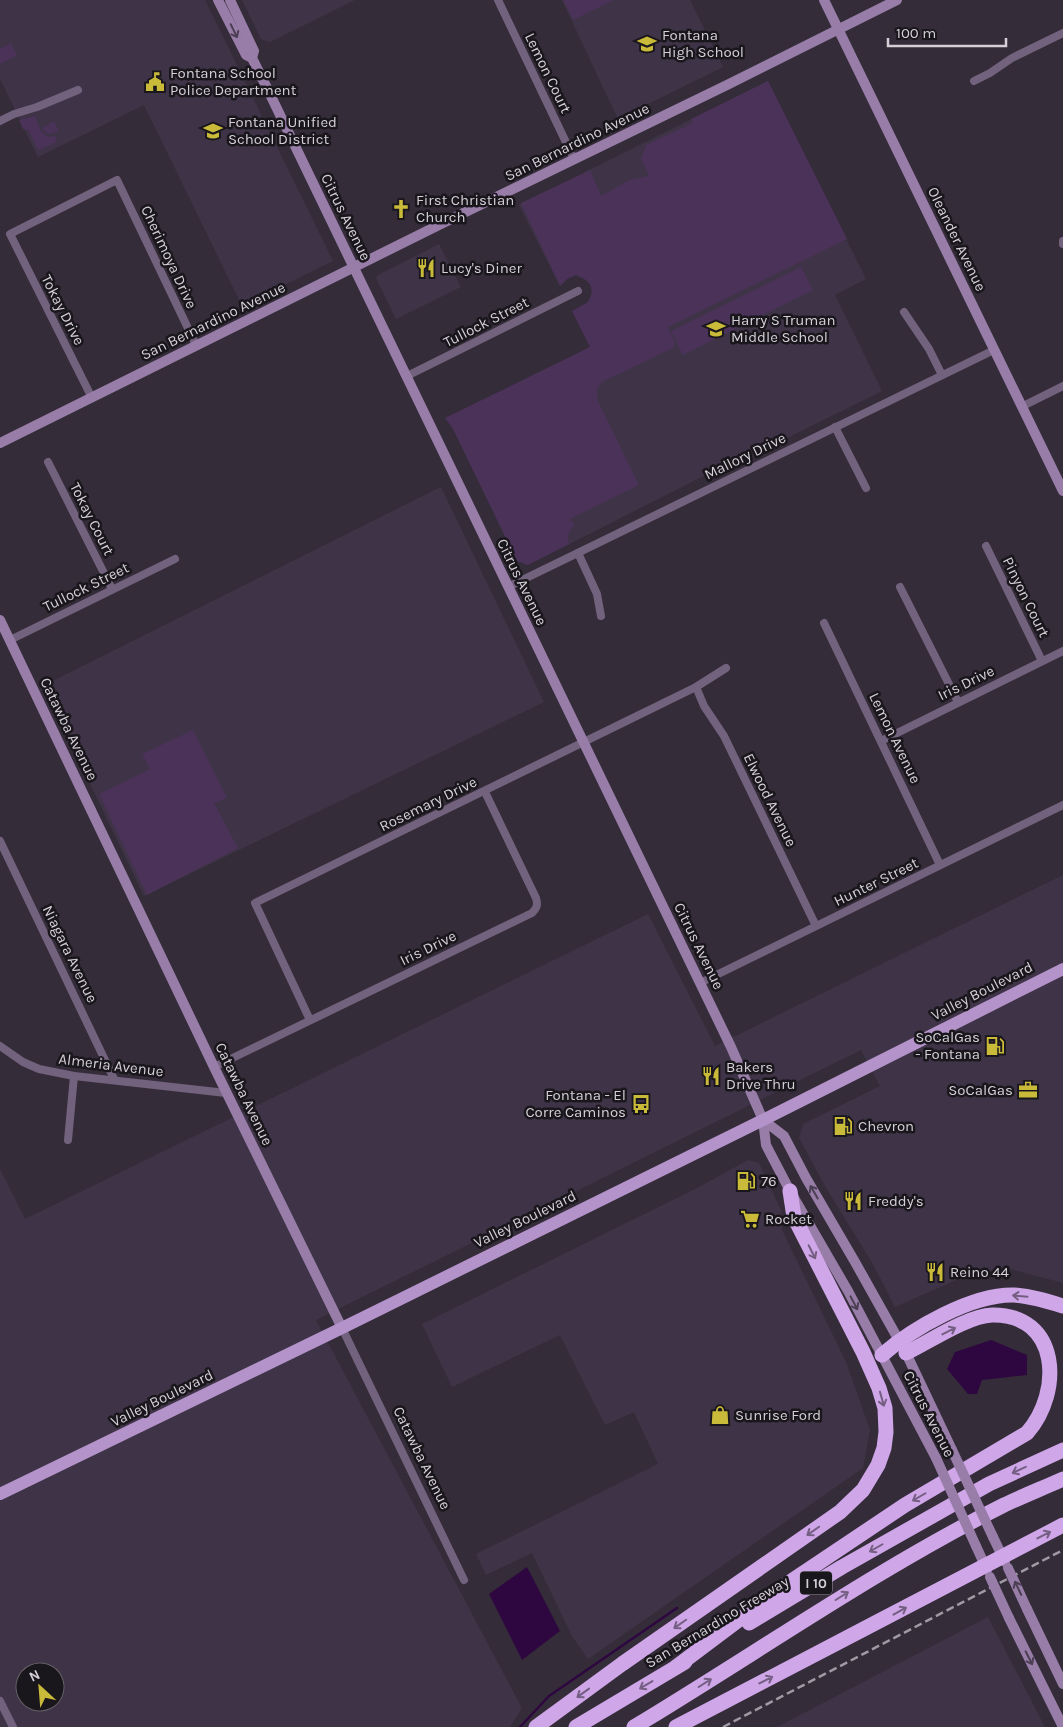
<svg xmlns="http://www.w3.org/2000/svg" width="1063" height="1727" font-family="Karla,sans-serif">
<rect width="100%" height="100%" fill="#342c39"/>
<!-- built -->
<g fill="#3f3447" fill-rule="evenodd">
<polygon points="0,0 205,0 333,261 242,306 144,105 38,157 0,79"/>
<polygon points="242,0 355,0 270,42 261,39"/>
<polygon points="562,0 690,0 723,67 618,119"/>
<polygon points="768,81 866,279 835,295 882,391 775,444 758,449 733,461 528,565 517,561 453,429 446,418 590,347 580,307 588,302 592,292 591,286 588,281 576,275 567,279 560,286 559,284 519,205"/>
<polygon points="439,244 461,287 396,319 376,278 378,275"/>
<polygon points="441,487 544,702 144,896 43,686"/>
<path d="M1063 875V1283L1007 1268 972 1273 895 1307 873 1264 825 1186 799 1138 803 1124 880 1086 861 1050 316 1320 522 1708 510 1727H0V1169L25 1219 648 914 715 1046ZM25 1672H55V1702H25Z"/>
<polygon points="748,1160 759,1163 781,1210 782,1230 846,1362 870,1430 863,1468 588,1659 572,1636 532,1553 486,1575 476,1554 658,1464 634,1412 605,1425 560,1335 452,1387 422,1324 701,1186"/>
<polygon points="988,1617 1045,1727 777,1727"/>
</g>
<!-- green -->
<g fill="#4a3258">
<polygon points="563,0 614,0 573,20"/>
<polygon points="11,43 17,55 0,64 0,49"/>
<path d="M768 81 847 239 668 327 675 342 673 348 602 382 597 389V399L639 485 570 519 575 525C568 531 567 535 569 544L528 565 517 561 453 429 445 418 590 347 572 311 588 302C596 289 590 280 576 275L567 279 560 286 559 284 521 203 590 170 601 196 629 180 649 176 641 159 646 145 693 123 691 119Z"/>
<polygon points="35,116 41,131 47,137 55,136 57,142 38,150 29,131 23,129 19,120"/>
<polygon points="54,121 59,131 48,134 42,128"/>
<polygon points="801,267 813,290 683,355 671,331"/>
<polygon points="193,730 227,798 214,803 238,848 147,895 99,794 150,769 142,754"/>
</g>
<!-- water -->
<g fill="#2e0740">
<polygon points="991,1340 1027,1355 1027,1375 982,1380 977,1394 968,1394 947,1369 955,1352"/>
<polygon points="527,1567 560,1631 522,1660 489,1594"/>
</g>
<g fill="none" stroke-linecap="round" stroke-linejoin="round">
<!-- stream -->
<polyline stroke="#2e0740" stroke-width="2.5" points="520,1727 549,1696 677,1608"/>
<!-- street -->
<g stroke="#72627d" stroke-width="8">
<polyline points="498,0 574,159"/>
<polyline points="974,81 990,73 1012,58 1063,33"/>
<polyline points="0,121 14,114 37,107 78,90"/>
<polyline points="1063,241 1063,244"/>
<polyline points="904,312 929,349 942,375"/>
<polyline points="407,376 578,291"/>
<polyline points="92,398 10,234 117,180 196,345"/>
<polyline points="1021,407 1063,386"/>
<polyline points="835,427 866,488"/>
<polyline points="48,462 112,589"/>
<polyline points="986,546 1042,661"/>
<polyline points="578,553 597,594 601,616"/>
<polyline points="508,587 994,350"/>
<polyline points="900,587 958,702"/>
<polyline points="824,623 940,865"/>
<polyline points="10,640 175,559"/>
<polyline points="696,687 704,706 724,736 816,926"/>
<polyline points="881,741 1063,651"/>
<polyline points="0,841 114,1079"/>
<polyline points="700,983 1063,805"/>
<polyline points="310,1020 255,903 696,687 726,668"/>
<polyline points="0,1046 23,1062 39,1069 74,1076 226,1093"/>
<path d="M214 1067 532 913C537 908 538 905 536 898L485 792"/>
<polyline points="68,1140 74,1076"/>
<polyline points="342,1328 464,1580"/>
<polyline points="0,1701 13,1727"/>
</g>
<!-- secondary -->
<g stroke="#987da8" stroke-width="10">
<polyline points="218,0 246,55 252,58 267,88 731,1047 763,1120 766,1145 790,1191 848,1291 936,1458"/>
<polyline points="230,0 254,51 252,58"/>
<polyline points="824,0 1063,491"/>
<polyline points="0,443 445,222 727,85 897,0"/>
<polyline points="0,620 214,1067 342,1328"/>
<polyline points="763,1120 784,1136 806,1178 855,1262 906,1353 952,1450"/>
<polyline points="993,1537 1005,1562"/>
<polyline points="976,1546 987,1570"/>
<polyline points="1027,1609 1063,1684"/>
<polyline points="1009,1618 1063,1727"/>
</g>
<!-- primary -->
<polyline stroke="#b493ca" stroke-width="12" points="0,1494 342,1328 763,1120 1063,969"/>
<!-- highway -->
<g stroke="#cfa6e8" stroke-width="15">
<path d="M882 1355C913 1328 972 1294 1014 1295 1031 1296 1047 1301 1063 1306"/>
<polyline points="749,1623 842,1567 989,1484 1063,1450"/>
<path d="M676 1667 781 1588 905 1505 1027 1433C1063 1392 1060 1314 992 1315 967 1316 929 1342 906 1353"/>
<polyline points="536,1727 622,1664 840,1512 863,1490 878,1465 884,1448 886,1432 885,1408 879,1388 863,1352 794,1217 790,1191"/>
<polyline points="576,1727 685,1662"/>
<path d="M634 1727C757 1653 875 1570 1004 1505 1023 1496 1043 1488 1063 1479"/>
<path d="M676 1727C805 1660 934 1592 1063 1525"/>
</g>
<!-- rail -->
<polyline stroke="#a09aa4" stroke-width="2.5" stroke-dasharray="8 4" stroke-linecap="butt" points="723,1727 1063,1550"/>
<!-- secondary-bridge -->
<g stroke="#987da8" stroke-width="10">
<polyline points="952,1450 993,1537"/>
<polyline points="936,1458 976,1546"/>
<polyline points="1008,1568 1027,1609"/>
<polyline points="990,1577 1009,1618"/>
</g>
</g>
<!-- one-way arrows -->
<defs><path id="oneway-shaft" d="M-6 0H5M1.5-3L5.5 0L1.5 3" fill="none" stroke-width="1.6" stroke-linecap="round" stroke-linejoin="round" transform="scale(1.25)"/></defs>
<g stroke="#4c3f54">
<use href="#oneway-shaft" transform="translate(234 31) rotate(64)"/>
<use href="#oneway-shaft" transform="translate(814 1192) rotate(-120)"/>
<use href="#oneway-shaft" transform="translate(854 1303) rotate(62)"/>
<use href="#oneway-shaft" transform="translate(1018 1588) rotate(-115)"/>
<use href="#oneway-shaft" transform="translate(1029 1658) rotate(63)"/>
</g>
<g stroke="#745e82">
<use href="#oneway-shaft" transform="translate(812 1252) rotate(63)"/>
<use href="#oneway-shaft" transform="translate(1020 1296) rotate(-175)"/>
<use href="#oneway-shaft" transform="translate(949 1331) rotate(-27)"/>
<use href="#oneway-shaft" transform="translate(882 1399) rotate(74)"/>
<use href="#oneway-shaft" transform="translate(1019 1470) rotate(155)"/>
<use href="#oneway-shaft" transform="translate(919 1497) rotate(150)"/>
<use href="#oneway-shaft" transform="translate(813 1531) rotate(145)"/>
<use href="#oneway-shaft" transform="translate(1044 1535) rotate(-27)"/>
<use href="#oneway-shaft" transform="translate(876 1548) rotate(150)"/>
<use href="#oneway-shaft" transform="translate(842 1596) rotate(-32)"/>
<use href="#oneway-shaft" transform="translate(900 1611) rotate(-29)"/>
<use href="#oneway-shaft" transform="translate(680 1624) rotate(145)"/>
<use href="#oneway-shaft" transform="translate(766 1680) rotate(-27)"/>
<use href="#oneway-shaft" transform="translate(705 1683) rotate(-32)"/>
<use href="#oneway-shaft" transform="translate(646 1685) rotate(149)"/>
<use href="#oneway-shaft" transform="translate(583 1693) rotate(144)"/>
</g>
<!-- icons -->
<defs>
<g id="school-bare" transform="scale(1.5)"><path d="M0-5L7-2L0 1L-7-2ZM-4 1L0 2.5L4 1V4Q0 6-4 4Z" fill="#caba3a" stroke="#19161c" stroke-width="2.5" paint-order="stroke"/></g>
<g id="civic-bare" transform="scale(1.5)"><path d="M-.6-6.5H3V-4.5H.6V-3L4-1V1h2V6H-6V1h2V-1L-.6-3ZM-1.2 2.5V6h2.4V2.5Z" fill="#caba3a" stroke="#19161c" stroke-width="2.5" paint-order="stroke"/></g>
<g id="church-bare" transform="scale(1.5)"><path d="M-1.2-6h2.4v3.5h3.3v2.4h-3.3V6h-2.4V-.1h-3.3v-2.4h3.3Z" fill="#caba3a" stroke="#19161c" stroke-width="2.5" paint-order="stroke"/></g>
<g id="restaurant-bare" transform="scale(1.5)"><path d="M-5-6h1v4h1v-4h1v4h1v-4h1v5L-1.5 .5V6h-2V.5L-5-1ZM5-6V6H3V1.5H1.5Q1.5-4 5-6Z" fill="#caba3a" stroke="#19161c" stroke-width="2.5" paint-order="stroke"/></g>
<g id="fuel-bare" transform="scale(1.5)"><path d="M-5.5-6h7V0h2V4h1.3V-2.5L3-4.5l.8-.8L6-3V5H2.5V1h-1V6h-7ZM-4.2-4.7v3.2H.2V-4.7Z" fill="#caba3a" stroke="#19161c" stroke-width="2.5" paint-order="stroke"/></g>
<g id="office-bare" transform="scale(1.5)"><path d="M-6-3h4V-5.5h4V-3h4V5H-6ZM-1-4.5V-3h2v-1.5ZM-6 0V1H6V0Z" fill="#caba3a" stroke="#19161c" stroke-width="2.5" paint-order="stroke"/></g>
<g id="bus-bare" transform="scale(1.5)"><path d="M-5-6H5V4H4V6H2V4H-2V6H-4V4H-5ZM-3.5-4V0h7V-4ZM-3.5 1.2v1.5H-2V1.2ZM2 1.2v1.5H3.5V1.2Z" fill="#caba3a" stroke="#19161c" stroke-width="2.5" paint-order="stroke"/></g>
<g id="supermarket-bare" transform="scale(1.5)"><path d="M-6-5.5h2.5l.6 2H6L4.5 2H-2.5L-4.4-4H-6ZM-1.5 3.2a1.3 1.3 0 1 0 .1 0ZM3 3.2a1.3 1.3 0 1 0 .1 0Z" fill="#caba3a" stroke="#19161c" stroke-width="2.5" paint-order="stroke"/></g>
<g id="shop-bare" transform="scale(1.5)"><path d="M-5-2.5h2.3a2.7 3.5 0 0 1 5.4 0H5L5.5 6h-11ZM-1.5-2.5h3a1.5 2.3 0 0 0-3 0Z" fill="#caba3a" stroke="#19161c" stroke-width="2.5" paint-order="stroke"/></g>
</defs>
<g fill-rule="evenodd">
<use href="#school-bare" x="647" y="44"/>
<use href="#civic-bare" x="155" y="82"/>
<use href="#school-bare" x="213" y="131"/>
<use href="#church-bare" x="401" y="209"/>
<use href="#restaurant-bare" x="426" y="268"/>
<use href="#school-bare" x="716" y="329"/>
<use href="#fuel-bare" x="995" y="1046"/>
<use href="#restaurant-bare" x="711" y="1076"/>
<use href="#office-bare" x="1028" y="1090"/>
<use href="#bus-bare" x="641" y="1104"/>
<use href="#fuel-bare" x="843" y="1126"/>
<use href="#fuel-bare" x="746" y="1181"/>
<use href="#restaurant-bare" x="853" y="1201"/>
<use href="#supermarket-bare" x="750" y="1219"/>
<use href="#restaurant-bare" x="935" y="1272"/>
<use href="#shop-bare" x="720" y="1415"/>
</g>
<g text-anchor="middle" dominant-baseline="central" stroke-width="5" stroke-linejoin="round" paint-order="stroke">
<!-- shield labels -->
<rect fill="#19161c" stroke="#9d98a0" stroke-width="1" x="800" y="1571.5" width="32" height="23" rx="4"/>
<g font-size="14" font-weight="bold" fill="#d5cfd8">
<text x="816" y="1583">I 10</text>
</g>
<!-- poi labels -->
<g font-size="15" fill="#d5cfd8" stroke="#19161c" text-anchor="start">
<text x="662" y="35">Fontana<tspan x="662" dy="17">High School</tspan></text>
<text x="170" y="73">Fontana School<tspan x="170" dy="17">Police Department</tspan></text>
<text x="228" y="122">Fontana Unified<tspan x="228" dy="17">School District</tspan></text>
<text x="416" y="200">First Christian<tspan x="416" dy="17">Church</tspan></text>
<text x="441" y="268">Lucy's Diner</text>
<text x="731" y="320">Harry S Truman<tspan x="731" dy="17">Middle School</tspan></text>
<text x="980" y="1037" text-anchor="end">SoCalGas<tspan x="980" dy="17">- Fontana</tspan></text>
<text x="726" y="1067">Bakers<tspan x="726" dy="17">Drive Thru</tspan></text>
<text x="1013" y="1090" text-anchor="end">SoCalGas</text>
<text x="626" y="1095" text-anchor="end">Fontana - El<tspan x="626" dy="17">Corre Caminos</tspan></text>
<text x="858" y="1126">Chevron</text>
<text x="761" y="1181">76</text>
<text x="868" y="1201">Freddy's</text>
<text x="765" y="1219">Rocket</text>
<text x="950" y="1272">Reino 44</text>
<text x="735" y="1415">Sunrise Ford</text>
</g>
<!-- street labels -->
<g font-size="15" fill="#d5cfd8" stroke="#19161c">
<text transform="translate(548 73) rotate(64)">Lemon Court</text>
<text transform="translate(577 142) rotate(-26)">San Bernardino Avenue</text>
<text transform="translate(346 217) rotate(64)">Citrus Avenue</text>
<text transform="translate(957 239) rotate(64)">Oleander Avenue</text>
<text transform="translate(169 257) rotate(65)">Cherimoya Drive</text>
<text transform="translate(63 310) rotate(63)">Tokay Drive</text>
<text transform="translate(213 321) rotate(-26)">San Bernardino Avenue</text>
<text transform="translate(486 322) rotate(-27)">Tullock Street</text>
<text transform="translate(745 456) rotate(-26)">Mallory Drive</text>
<text transform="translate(92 519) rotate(63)">Tokay Court</text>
<text transform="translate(522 582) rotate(64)">Citrus Avenue</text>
<text transform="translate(86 587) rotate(-26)">Tullock Street</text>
<text transform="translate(1026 597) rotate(64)">Pinyon Court</text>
<text transform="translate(966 683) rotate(-26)">Iris Drive</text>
<text transform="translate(69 729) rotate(64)">Catawba Avenue</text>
<text transform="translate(895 738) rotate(64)">Lemon Avenue</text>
<text transform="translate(770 800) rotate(64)">Elwood Avenue</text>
<text transform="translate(428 804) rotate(-26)">Rosemary Drive</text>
<text transform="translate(876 882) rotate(-26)">Hunter Street</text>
<text transform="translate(699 946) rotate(64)">Citrus Avenue</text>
<text transform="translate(428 948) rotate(-26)">Iris Drive</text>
<text transform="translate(70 954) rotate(64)">Niagara Avenue</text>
<text transform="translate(982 991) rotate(-27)">Valley Boulevard</text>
<text transform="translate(111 1065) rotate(7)">Almeria Avenue</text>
<text transform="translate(244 1094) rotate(64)">Catawba Avenue</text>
<text transform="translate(525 1219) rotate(-26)">Valley Boulevard</text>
<text transform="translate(162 1398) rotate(-26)">Valley Boulevard</text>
<text transform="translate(929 1414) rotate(63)">Citrus Avenue</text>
<text transform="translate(422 1458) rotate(64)">Catawba Avenue</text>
<text transform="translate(717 1622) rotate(-31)">San Bernardino Freeway</text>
</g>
</g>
<!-- north arrow -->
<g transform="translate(40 1687) rotate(334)"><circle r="24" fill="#19161c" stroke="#646067"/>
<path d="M0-4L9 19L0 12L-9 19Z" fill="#caba3a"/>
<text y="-8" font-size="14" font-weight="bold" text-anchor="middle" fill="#d5cfd8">N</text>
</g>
<!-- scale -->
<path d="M888 38v8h118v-8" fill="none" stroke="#d5cfd8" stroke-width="2.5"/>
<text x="896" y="38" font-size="15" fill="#d5cfd8" stroke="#19161c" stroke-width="4" paint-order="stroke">100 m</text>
</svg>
